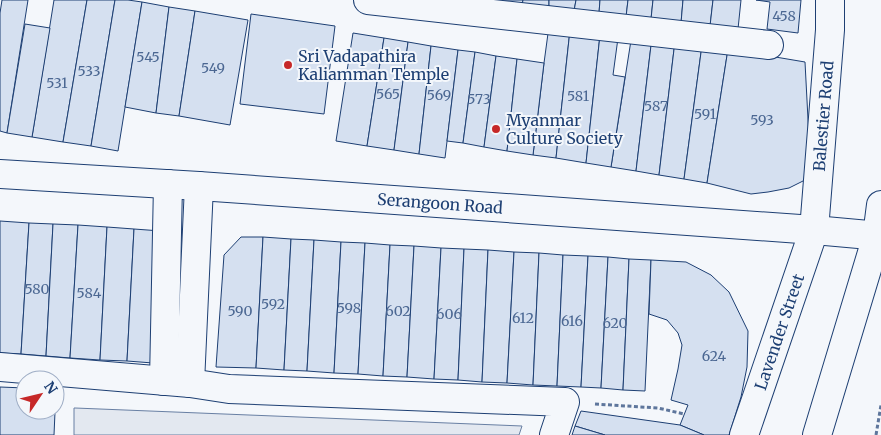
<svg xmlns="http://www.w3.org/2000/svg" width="881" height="435" font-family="Merriweather,serif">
<rect width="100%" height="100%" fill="#f4f7fb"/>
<!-- parking -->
<polygon fill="#e3e8f0" stroke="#687fa3" points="74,408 75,408 522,426 519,435 74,435"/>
<!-- building -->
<g fill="#d5e0f0" stroke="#1d3f73">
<polygon points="2,0 28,0 7,133 0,131 0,13"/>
<polygon points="54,0 87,0 63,142 32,137"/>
<polygon points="87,0 115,0 91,146 63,142"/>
<polygon points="115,0 128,0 142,2 118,151 91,146"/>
<polygon points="499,0 523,0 522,5 499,2"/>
<polygon points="523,0 549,0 549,7 522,5"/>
<polygon points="549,0 576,0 574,11 549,7"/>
<polygon points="576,0 600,0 599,13 574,11"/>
<polygon points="600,0 628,0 626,17 599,13"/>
<polygon points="628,0 653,0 651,19 626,17"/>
<polygon points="653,0 683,0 681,23 651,19"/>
<polygon points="683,0 713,0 710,26 681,23"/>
<polygon points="713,0 741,0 738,29 710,26"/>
<polygon points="756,0 801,0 798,33 767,29 770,2"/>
<polygon points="142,2 169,7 156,113 125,107"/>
<polygon points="169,7 195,11 179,116 156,113"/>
<polygon points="195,11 248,20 230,125 179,116"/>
<polygon points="251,14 335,26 324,114 240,104"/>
<polygon points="25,24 50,28 32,137 7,133"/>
<polygon points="549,26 570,30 556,158 533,155 544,63"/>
<polygon points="570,30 600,35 586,163 556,158"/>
<polygon points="353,33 384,38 367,146 336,141"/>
<polygon points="632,34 652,37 636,171 611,167"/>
<polygon points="600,35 618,38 613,75 625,77 611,167 586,163"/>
<polygon points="652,37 675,41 659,175 636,171"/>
<polygon points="384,38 408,42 394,150 367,146"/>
<polygon points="675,41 702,45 684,179 659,175"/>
<polygon points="408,42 431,46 419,154 394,150"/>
<polygon points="702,45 728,49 707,183 684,179"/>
<polygon points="431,46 458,50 445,158 419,154"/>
<polygon points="728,49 805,62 811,177 789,188 768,192 751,194 707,183"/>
<polygon points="458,50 475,52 463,143 447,141"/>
<polygon points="475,52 496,56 484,147 463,143"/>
<polygon points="496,56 517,59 507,151 484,147"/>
<polygon points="517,59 544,63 533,155 507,151"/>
<polygon points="0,221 29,223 21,354 0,353"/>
<polygon points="29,223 53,224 46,356 21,354"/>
<polygon points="53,224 78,225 70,358 46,356"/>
<polygon points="78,225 107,227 100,360 70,358"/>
<polygon points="107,227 134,229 127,361 100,360"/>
<polygon points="134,229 161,231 153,363 127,361"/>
<polygon points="241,237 263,237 256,368 216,367 224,255"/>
<polygon points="263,237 291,239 284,370 256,368"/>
<polygon points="291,239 314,240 307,371 284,370"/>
<polygon points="314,240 341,242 334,373 307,371"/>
<polygon points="341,242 365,243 358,374 334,373"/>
<polygon points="365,243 390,245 383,376 358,374"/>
<polygon points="390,245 414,246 407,377 383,376"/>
<polygon points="414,246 441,248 434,379 407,377"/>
<polygon points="441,248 464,249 458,380 434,379"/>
<polygon points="464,249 488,250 482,382 458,380"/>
<polygon points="488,250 514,252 507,383 482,382"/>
<polygon points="514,252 539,253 533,385 507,383"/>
<polygon points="539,253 563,255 557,386 533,385"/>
<polygon points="563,255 588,256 581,387 557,386"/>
<polygon points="588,256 608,257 601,388 581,387"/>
<polygon points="608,257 629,259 623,390 601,388"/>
<polygon points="629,259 651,260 645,391 623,390"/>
<polygon points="651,260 686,262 711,275 729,292 748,331 747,367 741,397 729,435 704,435 680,425 688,405 671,400 678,369 682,345 678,333 667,320 649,314"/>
<polygon points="0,387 25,388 25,410 55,410 55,389 56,389 54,435 0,435"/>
<polygon points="581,411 680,425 704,435 605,435 575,426"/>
<polygon points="575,426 605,435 572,435"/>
</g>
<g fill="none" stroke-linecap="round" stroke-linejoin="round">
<!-- minor casing -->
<g stroke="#1d3f73" stroke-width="30">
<g id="minor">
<polyline points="368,0 769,45"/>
<polyline points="0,367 190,383 229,389 565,402 554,435"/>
<polyline points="164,381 168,184"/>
<polyline points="190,383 199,186"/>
</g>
</g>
<!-- major casing -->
<g stroke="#1d3f73" stroke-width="30">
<g id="major">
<path id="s1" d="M0 174 199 186 814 230 881 236"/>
<path id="s2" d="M744 435 814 230 830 30V0"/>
<polyline points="817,435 877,236 881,205"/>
</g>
</g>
<!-- path -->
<g stroke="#5e769c" stroke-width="3" stroke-dasharray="4 2.5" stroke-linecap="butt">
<polyline points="595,404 658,408 684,414"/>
<polyline points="876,435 881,405"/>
</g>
<!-- minor -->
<use href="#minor" stroke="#f4f7fb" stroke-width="28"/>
<!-- major -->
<use href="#major" stroke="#f4f7fb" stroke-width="28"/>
</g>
<!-- markers -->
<g fill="#c62828" stroke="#f4f7fb" stroke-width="2">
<circle cx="288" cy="65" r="5"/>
<circle cx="496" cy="129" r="5"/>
</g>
<g text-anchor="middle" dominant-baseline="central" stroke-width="4" stroke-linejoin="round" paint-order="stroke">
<!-- number labels -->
<g font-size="14" fill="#4b6792">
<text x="784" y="16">458</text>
<text x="148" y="57">545</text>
<text x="213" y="68">549</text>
<text x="89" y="71">533</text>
<text x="57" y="83">531</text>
<text x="388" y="94">565</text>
<text x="439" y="95">569</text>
<text x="578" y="96">581</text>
<text x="479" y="99">573</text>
<text x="656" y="106">587</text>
<text x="705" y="114">591</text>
<text x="762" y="120">593</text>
<text x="37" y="289">580</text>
<text x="89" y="293">584</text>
<text x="273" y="304">592</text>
<text x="349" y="308">598</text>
<text x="240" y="311">590</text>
<text x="398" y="311">602</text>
<text x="449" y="314">606</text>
<text x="523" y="318">612</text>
<text x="572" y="321">616</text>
<text x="615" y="323">620</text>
<text x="714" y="356">624</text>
</g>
<!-- poi labels -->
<g font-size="16" fill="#1d3f73" stroke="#f4f7fb" text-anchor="start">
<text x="298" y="56">Sri Vadapathira<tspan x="298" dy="18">Kaliamman Temple</tspan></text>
<text x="506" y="120">Myanmar<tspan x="506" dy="18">Culture Society</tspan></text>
</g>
<!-- street labels -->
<g font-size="16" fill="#1d3f73" stroke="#f4f7fb">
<text stroke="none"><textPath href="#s2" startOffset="331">Balestier Road</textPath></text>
<text stroke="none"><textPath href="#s1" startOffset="441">Serangoon Road</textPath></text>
<text stroke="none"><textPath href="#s2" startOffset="109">Lavender Street</textPath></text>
</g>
</g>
<!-- north arrow -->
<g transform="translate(40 395) rotate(55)"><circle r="24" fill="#f4f7fb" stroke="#9eadc5"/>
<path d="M0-4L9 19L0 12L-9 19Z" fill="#c62828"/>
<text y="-8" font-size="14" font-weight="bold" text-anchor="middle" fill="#1d3f73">N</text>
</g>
</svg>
